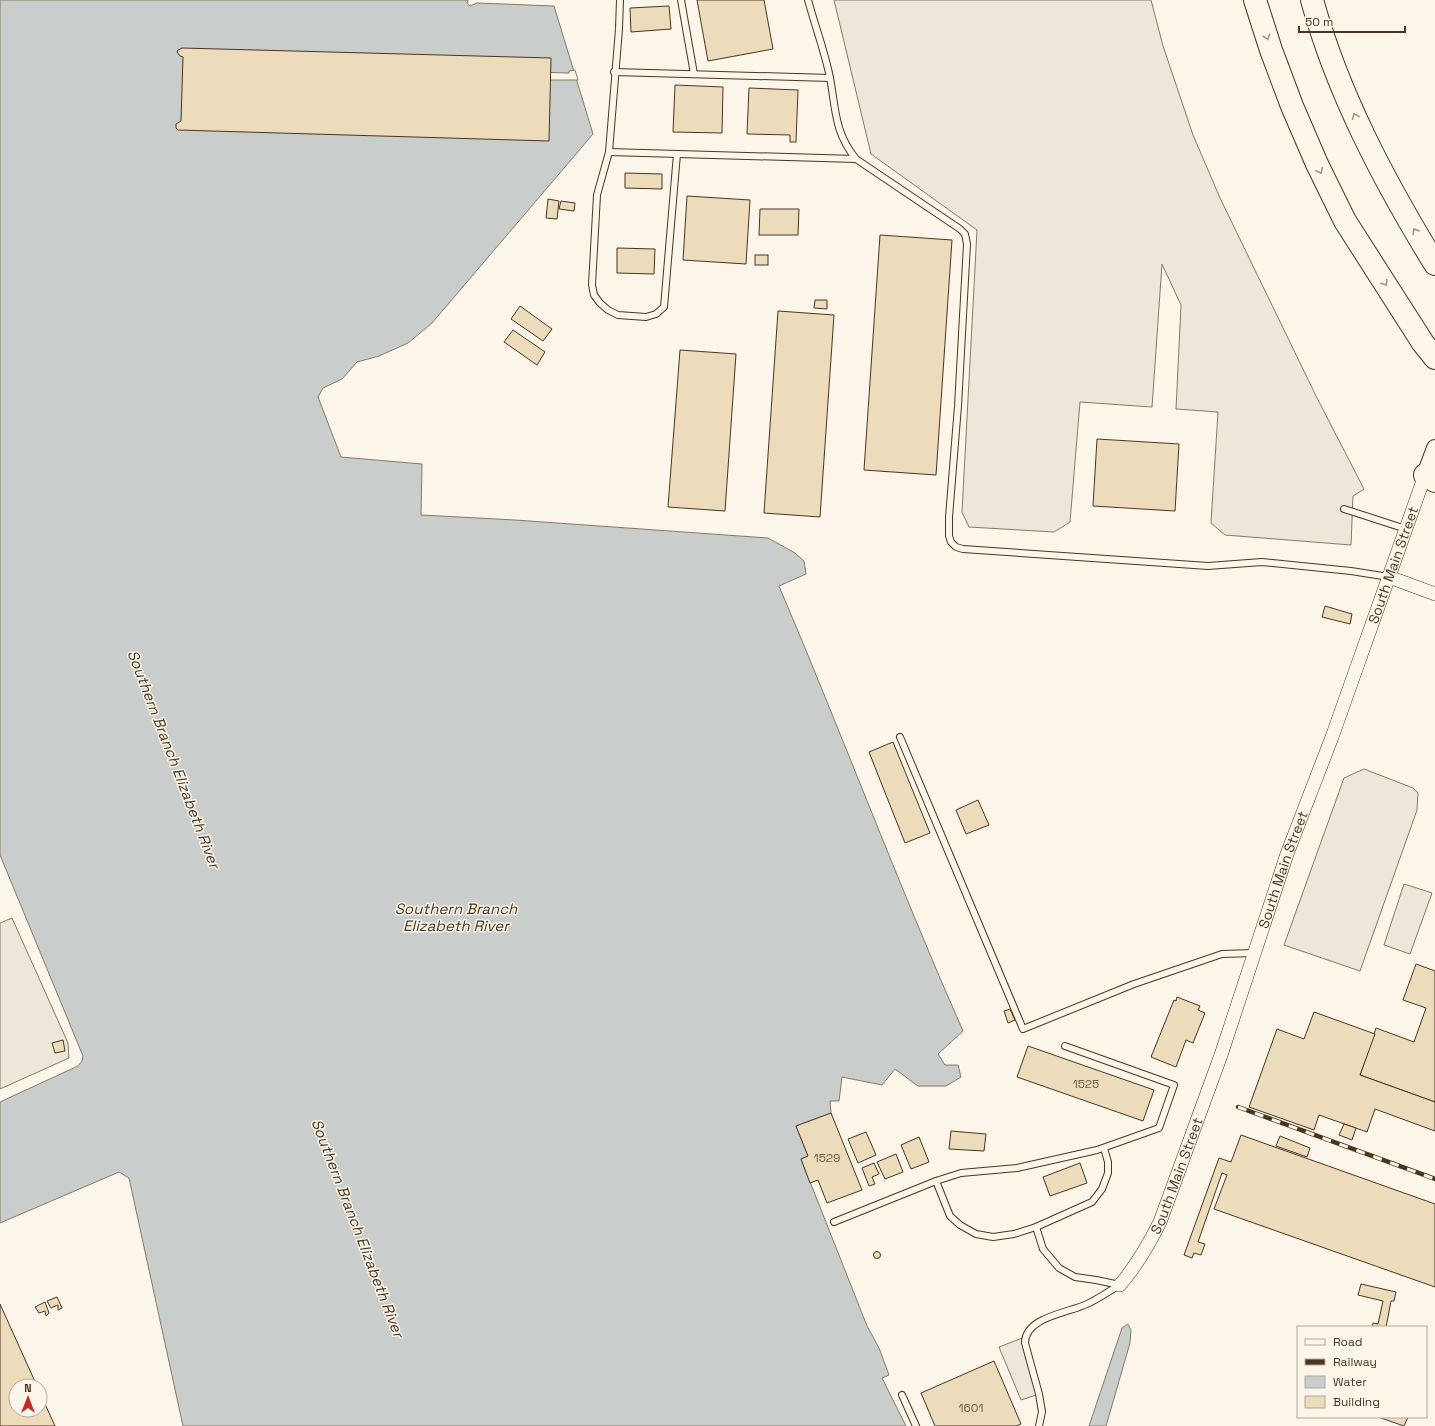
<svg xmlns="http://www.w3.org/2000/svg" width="1435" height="1426" font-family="'Space Grotesk',sans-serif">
<rect width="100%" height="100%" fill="#fbf6e9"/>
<!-- parking -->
<g fill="#ede7d9" stroke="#887966">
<polygon points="834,0 1151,0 1163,46 1193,135 1220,198 1317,398 1364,489 1353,496 1351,545 1225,535 1211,523 1218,412 1176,409 1181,305 1162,264 1152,407 1080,402 1070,522 1054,532 969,527 962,512 977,230 871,154"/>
<polygon points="1364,769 1413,788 1418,793 1417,810 1360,971 1284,945 1344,778"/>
<polygon points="1404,884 1432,893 1410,954 1384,945"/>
<polygon points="12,918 68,1043 69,1058 0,1089 0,923"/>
<polygon points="1025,1337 1039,1394 1021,1400 999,1347"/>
</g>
<!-- water -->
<g fill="#c9cecd" stroke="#887966">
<path d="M0 0H468L467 3 470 6 477 3 554 6 593 134 432 323 408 343 379 356 357 362 342 379 323 388 318 397 341 457 422 464 421 515 515 520 768 538 795 553 804 561 806 574 779 586C842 734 898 884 963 1031L938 1054 945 1065H958L961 1077 946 1086H918L895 1069 882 1085 842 1077 839 1101H830L831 1113 796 1126 808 1156 801 1159 867 1326 879 1348 889 1375 882 1378 906 1426H183L129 1178 119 1172 0 1223V1102L78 1066 82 1061 83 1056 0 855Z"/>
<polygon points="1128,1324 1131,1330 1130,1343 1106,1426 1089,1426 1122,1328"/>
</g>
<!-- pier -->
<polygon fill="#fbf6e9" stroke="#887966" points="575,70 578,80 532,80 532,72 569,73 569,71"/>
<!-- building -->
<g fill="#ecdcbc" stroke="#4a3520">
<polygon points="697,0 764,0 773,49 708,61"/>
<polygon points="669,6 671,29 631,32 630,8"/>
<polygon points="182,48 551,58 549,141 178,130 176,128 176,124 181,121 183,57 180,56 177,52 178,50"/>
<polygon points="675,85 723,87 722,133 673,132"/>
<polygon points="749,88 798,90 796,142 790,142 790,135 747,134"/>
<polygon points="625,173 662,174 662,189 625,188"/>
<polygon points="687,196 750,200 746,264 683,260"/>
<polygon points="548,199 559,201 557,219 546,218"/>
<polygon points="561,201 575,203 574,211 559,209"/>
<polygon points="760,209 799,209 798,235 759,235"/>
<polygon points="880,235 952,240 936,475 864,470"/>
<polygon points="617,248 655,249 654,274 617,273"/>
<rect x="755" y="255" width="13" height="10"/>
<polygon points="815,300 827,300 827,309 814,308"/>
<polygon points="520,306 552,329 543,341 511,319"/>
<polygon points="778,311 834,315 820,517 764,513"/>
<polygon points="513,330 545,352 537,365 504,342"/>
<polygon points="680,350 736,354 725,511 668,507"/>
<polygon points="1097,439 1179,444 1175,511 1093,506"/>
<polygon points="1325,606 1352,614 1350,624 1322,617"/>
<polygon points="893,742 930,833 905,843 869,752"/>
<polygon points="978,800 989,825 966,834 956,810"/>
<polygon points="1416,964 1435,971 1435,1102 1360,1075 1376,1028 1414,1042 1426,1008 1403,1000"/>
<polygon points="1177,997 1200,1006 1198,1010 1205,1013 1193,1043 1186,1040 1176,1067 1151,1057 1174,1000 1176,1001"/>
<polygon points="1010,1009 1015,1020 1008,1023 1004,1011"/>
<polygon points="1314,1012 1375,1034 1360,1075 1435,1102 1435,1131 1375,1109 1367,1132 1319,1115 1314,1130 1249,1107 1277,1029 1304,1039"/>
<polygon points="63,1040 65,1051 55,1053 52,1043"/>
<polygon points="1028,1046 1154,1090 1143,1121 1017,1077"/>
<polygon points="831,1113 862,1190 827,1203 818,1180 810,1183 801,1159 808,1156 796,1126"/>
<polygon points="1344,1124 1356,1128 1352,1140 1339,1135"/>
<polygon points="951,1131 986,1134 984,1151 949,1149"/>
<polygon points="866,1132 876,1155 858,1163 848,1139"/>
<polygon points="1241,1135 1435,1204 1435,1287 1214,1209 1227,1175 1222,1173 1198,1242 1205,1244 1201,1255 1194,1253 1192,1258 1184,1255 1219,1158 1231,1162"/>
<polygon points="1280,1136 1310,1148 1307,1157 1276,1146"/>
<polygon points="919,1137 929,1162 911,1169 901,1145"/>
<polygon points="896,1154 903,1172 885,1179 877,1162"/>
<polygon points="874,1163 879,1174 872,1177 875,1184 869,1186 862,1168"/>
<polygon points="1080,1163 1087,1183 1050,1196 1043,1177"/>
<circle cx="877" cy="1255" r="3.5"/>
<polygon points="1361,1284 1396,1292 1394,1301 1391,1301 1386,1327 1372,1327 1373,1323 1378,1324 1383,1301 1358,1295"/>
<polygon points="57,1297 62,1308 58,1310 58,1305 51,1308 47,1301"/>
<polygon points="45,1302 49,1313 46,1316 45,1311 39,1313 35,1307"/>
<polygon points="0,1304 37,1386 16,1386 16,1410 40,1410 40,1393 55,1426 0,1426"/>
<polygon points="994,1361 1021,1424 1016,1426 935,1426 921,1393"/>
<polygon points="1378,1417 1408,1417 1404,1426"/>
</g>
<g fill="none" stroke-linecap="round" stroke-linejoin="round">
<!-- service casing -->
<g stroke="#4a3520" stroke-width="8">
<g id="service">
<polyline points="620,0 619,29 609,152 597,195 592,285 594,295 600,303 608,310 618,315 646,317 656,314 664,307 677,154"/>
<polyline points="681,0 694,74"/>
<path d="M808 0C815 26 825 52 830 78 836 109 834 132 856 159"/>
<polyline points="614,72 830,78"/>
<polyline points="609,152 856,159 960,229 965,234 967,244 958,406 949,517 949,536 951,542 956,547 963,549 1208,566 1262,562 1351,571 1389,577"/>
<polyline points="1344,509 1406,529"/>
<polyline points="900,737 1023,1029 1134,984 1222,954 1254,953"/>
<polyline points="1065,1046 1174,1085 1159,1128 1097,1150 1017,1168 961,1173 936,1181 950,1216 960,1225 976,1234 993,1237 1014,1234 1036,1227 1092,1202 1102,1189 1108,1173 1108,1162 1104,1148"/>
<polyline points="834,1222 936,1181"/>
<polyline points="1036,1227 1043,1249 1059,1268 1075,1277 1096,1280 1120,1285"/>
<polyline points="902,1395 916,1426"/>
<path d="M1039 1426 1042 1412 1039 1394 1025 1343C1025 1317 1068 1313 1087 1304 1098 1299 1109 1291 1120 1285"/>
</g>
</g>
<!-- minor casing -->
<g stroke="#4a3520" stroke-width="14">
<g id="minor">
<polyline points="1389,577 1435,594"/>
<path id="s1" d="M1120 1285C1137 1265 1148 1246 1160 1222L1221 1055 1287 854 1332 737 1425 475"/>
</g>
</g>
<!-- tertiary casing -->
<g stroke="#4a3520" stroke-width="18">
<polyline id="tertiary" points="1425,475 1435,448"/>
</g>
<!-- motorway casing -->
<g stroke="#4a3520" stroke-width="24">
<g id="motorway">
<polyline points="1255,0 1271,50 1292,106 1317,164 1345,221 1423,343 1435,358"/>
<path d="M1312 0C1338 94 1384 181 1435 264"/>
<polyline points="1425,475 1435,481"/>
</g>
</g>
<!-- service -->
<use href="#service" stroke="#fbf6e9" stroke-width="6"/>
<!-- minor -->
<use href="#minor" stroke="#fbf6e9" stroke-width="13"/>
<!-- tertiary -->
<use href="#tertiary" stroke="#fbf6e9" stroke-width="16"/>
<!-- motorway -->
<use href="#motorway" stroke="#fbf6e9" stroke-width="22"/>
<!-- rail casing -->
<g stroke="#4a3520" stroke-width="4.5">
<polyline id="rail" points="1238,1107 1435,1179"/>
</g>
<!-- rail -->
<use href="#rail" stroke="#fbf6e9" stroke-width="3" stroke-dasharray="9" stroke-linecap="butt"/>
</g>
<!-- one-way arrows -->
<defs><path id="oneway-chevron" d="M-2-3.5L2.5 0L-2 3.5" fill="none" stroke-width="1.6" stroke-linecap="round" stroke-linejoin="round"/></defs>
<g stroke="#a29684">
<use href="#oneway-chevron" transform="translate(1267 37) rotate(72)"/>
<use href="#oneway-chevron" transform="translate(1355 116) rotate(-112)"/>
<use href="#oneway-chevron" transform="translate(1320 171) rotate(63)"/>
<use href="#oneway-chevron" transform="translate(1415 231) rotate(-122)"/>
<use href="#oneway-chevron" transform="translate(1385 283) rotate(58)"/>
</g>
<g text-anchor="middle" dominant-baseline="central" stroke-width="3" stroke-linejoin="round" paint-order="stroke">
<!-- number labels -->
<g font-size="12" fill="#725f47">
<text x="1086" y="1084">1525</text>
<text x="827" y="1158">1529</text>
<text x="971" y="1408">1601</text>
</g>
<!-- street labels -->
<g font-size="14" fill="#4a3520" stroke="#fbf6e9">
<text stroke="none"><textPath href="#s1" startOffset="772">South Main Street</textPath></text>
<text stroke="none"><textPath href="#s1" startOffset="448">South Main Street</textPath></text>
<text stroke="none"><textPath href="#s1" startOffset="124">South Main Street</textPath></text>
</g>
<!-- water labels -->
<g font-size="15" font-style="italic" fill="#4a3520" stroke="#fbf6e9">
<text transform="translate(174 759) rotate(69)">Southern Branch Elizabeth River</text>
<text x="456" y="908">Southern Branch<tspan x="456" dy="17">Elizabeth River</tspan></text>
<text transform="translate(358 1228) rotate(69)">Southern Branch Elizabeth River</text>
</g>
</g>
<!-- legend -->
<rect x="1297" y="1326" width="130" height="92" fill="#fbf6e9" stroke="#b4a999"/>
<rect x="1305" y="1339" width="20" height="6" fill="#fbf6e9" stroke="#b4a999"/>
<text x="1333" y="1346" font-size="12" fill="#4a3520">Road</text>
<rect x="1305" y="1359" width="20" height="6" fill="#4a3520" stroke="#b4a999"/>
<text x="1333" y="1366" font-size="12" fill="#4a3520">Railway</text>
<rect x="1305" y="1376" width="20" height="12" fill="#c9cecd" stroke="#b4a999"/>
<text x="1333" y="1386" font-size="12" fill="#4a3520">Water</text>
<rect x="1305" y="1396" width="20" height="12" fill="#ecdcbc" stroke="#b4a999"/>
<text x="1333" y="1406" font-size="12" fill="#4a3520">Building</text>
<!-- north arrow -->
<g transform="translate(28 1398)"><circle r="19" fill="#fbf6e9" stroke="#b4a999"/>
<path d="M0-3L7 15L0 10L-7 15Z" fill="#c62828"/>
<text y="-6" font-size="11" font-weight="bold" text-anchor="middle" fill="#4a3520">N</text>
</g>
<!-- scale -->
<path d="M1299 26v6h106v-6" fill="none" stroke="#4a3520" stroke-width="2"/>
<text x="1305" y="26" font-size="12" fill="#4a3520" stroke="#fbf6e9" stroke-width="3" paint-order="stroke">50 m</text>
</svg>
